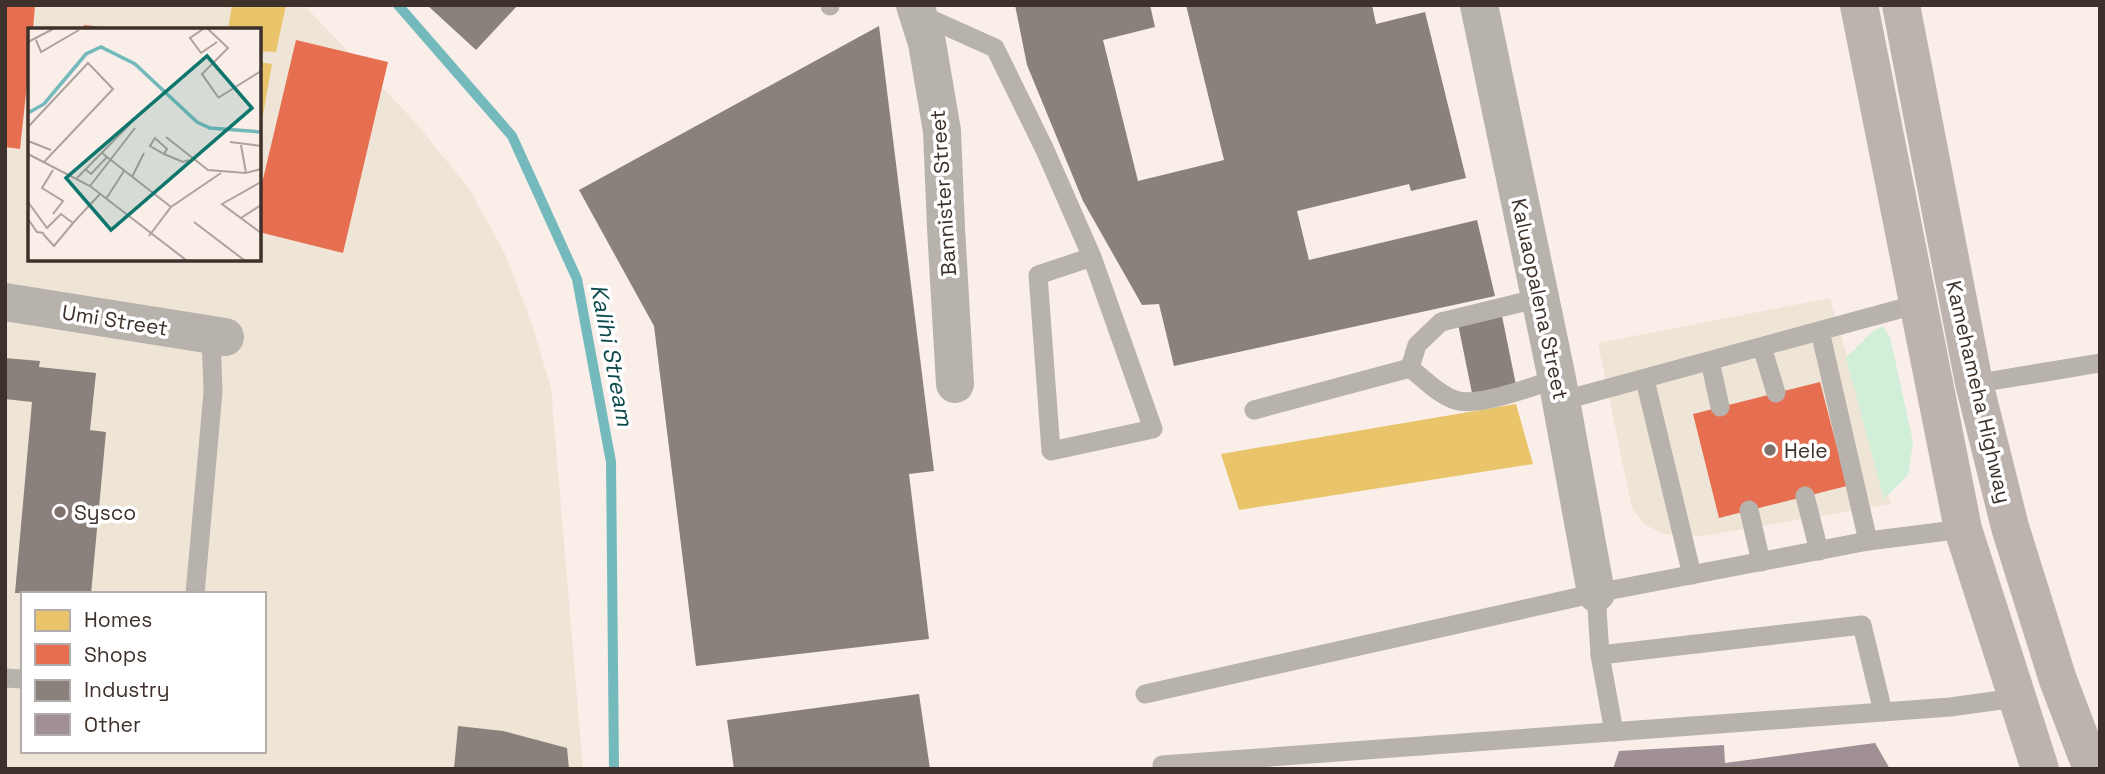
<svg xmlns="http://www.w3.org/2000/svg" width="2105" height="774" font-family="'Space Grotesk',sans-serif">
<rect width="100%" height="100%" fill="#f9eee8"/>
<!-- commercial -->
<g fill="#efe5d7" fill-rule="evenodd">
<path d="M5 5H304L416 123 470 190 506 256 532 324 551 388 583 769H5ZM30 30H259V259H30ZM23 594H264V751H23Z"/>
<polygon points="1830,298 1891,504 1703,536 1679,536 1661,533 1644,524 1632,509 1598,343"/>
</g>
<!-- green -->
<polygon fill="#d1eed9" points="1883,326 1890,337 1913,442 1908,475 1884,499 1846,358 1872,332"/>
<!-- homes -->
<g fill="#e9c46a">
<polygon points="232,5 286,5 276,52 259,51 259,30 228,30"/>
<polygon points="259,62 272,64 260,132 259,132"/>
<polygon points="1516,404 1533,464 1239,510 1221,454"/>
</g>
<!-- shops -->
<g fill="#e76f51">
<polygon points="5,5 35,5 33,30 30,30 30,57 20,149 5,147"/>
<polygon points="84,25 114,28 114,30 83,30"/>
<polygon points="296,40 388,62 343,253 259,232 259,196"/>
<polygon points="1820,382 1847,486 1719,518 1693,414"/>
</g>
<!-- industry -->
<g fill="#8a817c">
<polygon points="427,5 518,5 476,50"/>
<polygon points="1015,5 1150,5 1155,27 1103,40 1138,181 1224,160 1186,5 1372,5 1376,24 1425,12 1466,178 1411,191 1409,184 1297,211 1309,260 1477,220 1495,296 1174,366 1159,304 1142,305 1083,201 1027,65"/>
<polygon points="879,26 934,471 909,474 929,639 696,666 654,326 579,190"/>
<polygon points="1502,316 1516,385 1472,393 1458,324"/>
<polygon points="5,358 40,361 39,367 96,373 90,430 106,432 91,594 15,593 32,402 5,399"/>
<polygon points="919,694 930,769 734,769 727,720"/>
<polygon points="458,726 503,731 567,748 569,769 454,769"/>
</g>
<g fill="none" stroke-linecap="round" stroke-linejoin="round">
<!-- stream -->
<polyline stroke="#74b9bc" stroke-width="10" points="398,5 512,136 577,279 611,462 614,769"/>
</g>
<!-- building -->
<polygon fill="#a18f96" points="1875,743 1890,769 1613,769 1619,751 1724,745 1725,763"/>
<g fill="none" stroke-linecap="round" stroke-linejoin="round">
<!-- service -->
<g stroke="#b8b2ad" stroke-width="19">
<polyline points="830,5 830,6"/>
<polyline points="919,14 995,48 1045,150 1092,257 1153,429 1051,451 1038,275 1092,257"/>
<polyline points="1820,331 1868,541"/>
<polyline points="1762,347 1776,393"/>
<polyline points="1710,361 1720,407"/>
<path d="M1410 368C1424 379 1438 394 1455 400 1479 408 1532 386 1557 379"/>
<polyline points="1410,368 1417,345 1441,322 1540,298"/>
<polyline points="1645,380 1692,575"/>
<polyline points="1967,385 2100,363"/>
<polyline points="1561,401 1918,304"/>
<polyline points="1254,410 1410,368"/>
<polyline points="1805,496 1819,551"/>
<polyline points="1749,510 1761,562"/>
<polyline points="1596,593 1600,655"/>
<polyline points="195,594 213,392 211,335"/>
<polyline points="5,678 23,679"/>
<polyline points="1145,694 1596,593 1868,541 1963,529"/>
<polyline points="1614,732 1600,655 1862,625 1883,712"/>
<polyline points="1162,765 1950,707 2016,698"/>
</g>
<!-- minor -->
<g stroke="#b8b2ad" stroke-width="38">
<polyline points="915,5 927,43 942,131 946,228 955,384"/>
<polyline points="1479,5 1557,379 1596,593"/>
<polyline points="5,302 225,337"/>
</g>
<!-- primary -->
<g stroke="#bcb3ae" stroke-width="38">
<polyline points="1859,5 1963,529 2040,769"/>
<polyline points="1901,5 1974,383 2010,527 2058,680 2092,769"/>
</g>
</g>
<!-- markers -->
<g fill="#7f736d" stroke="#fff" stroke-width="2.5">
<circle cx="1770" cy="450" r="7"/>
<circle cx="60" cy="512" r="7"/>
</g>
<g text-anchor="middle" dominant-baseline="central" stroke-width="7" stroke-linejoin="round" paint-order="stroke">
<!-- street labels -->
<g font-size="21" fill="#3e312b" stroke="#fff">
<text transform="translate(943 193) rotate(-94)">Bannister Street</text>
<text transform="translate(1540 299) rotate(78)">Kaluaopalena Street</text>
<text transform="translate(115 320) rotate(9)">Umi Street</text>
<text transform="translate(1979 392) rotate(77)">Kamehameha Highway</text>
</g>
<!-- poi labels -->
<g font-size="21" fill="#3e312b" stroke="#fff" text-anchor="start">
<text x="1784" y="450">Hele</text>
<text x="74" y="512">Sysco</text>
</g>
<!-- water labels -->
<g font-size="23" font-style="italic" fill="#0c4a4d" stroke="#fff">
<text transform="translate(612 355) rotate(79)">Kalihi Stream</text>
</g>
</g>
<!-- overview -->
<g transform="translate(28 28)">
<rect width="233" height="233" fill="#f9eee8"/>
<path fill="none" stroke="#74b9bc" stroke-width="3.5" d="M0 85 16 76 58 26 73 19 107 36 169 94 182 100 233 104"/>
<path fill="none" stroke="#aea29c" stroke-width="2" d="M175 1 162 10 173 25 189 14M180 1 200 20 174 46 190 69M8 12 13 24 51 2M0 14 25 1M190 70 233 43M0 99 60 35 85 61 16 134M138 109 180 142 218 145 233 141M0 113 23 122M202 114 233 118M213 117 218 145M0 126 62 158 158 232M136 126 139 121 127 110 122 118 136 126 155 134 161 132M79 129 143 179M57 141 63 146 79 129 73 124M25 142 14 160 35 173 25 186M104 149 116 125M49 150 102 96M233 154 194 176 233 205M62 158 107 100M78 171 96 143M0 174 19 200 33 186 45 195 72 166M213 190 233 177M0 191 9 204 16 205M166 194 216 232M15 206 26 218 45 195M121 208 143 179 193 145"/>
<path fill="#0f766e" fill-opacity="0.15" stroke="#0f766e" stroke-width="3.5" d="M179 28 224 80 83 202 38 150Z"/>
<rect width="233" height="233" fill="none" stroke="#3e312b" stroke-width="3.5"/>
</g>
<!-- border -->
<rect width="2105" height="774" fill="none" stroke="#3e312b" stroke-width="14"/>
<!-- legend -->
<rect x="21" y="592" width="245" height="161" fill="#ffffff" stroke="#b2adaa" stroke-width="2"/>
<rect x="35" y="610" width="35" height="21" fill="#e9c46a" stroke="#b2adaa" stroke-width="2"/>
<text x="84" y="627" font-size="21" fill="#3e312b">Homes</text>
<rect x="35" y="644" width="35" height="21" fill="#e76f51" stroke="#b2adaa" stroke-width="2"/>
<text x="84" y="662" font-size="21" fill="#3e312b">Shops</text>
<rect x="35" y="680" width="35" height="21" fill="#8a817c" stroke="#b2adaa" stroke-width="2"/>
<text x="84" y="697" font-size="21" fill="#3e312b">Industry</text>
<rect x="35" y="714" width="35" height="21" fill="#a18f96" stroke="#b2adaa" stroke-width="2"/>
<text x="84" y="732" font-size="21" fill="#3e312b">Other</text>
</svg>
